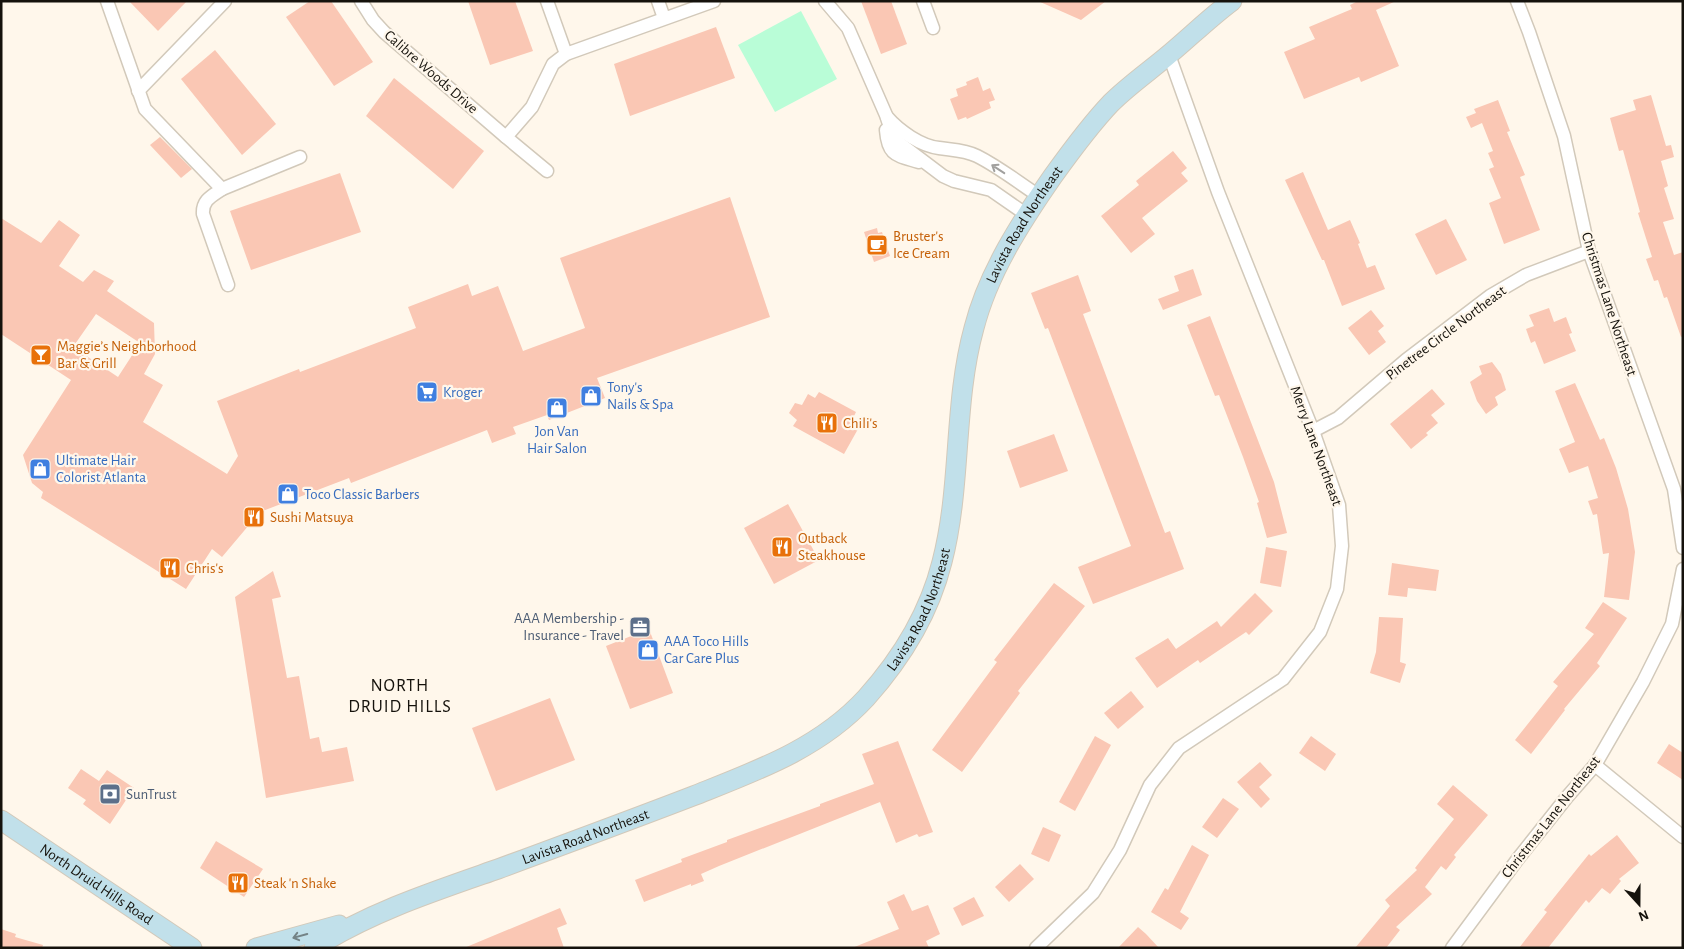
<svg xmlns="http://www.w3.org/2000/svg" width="1684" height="949" font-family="'Alegreya Sans',sans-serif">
<rect width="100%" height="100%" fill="#fff7eb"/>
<!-- green -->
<polygon fill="#b9fdd7" points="801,11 837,79 775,112 738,45"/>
<!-- building -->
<g fill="#fac7b4" fill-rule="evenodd">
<polygon points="129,1 187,1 158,31"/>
<polygon points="310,1 331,1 373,62 334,86 286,17"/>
<polygon points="468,1 515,1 533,51 490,65"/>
<polygon points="861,1 891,1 907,44 881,54"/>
<polygon points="1038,1 1106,1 1081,20"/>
<polygon points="1358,1 1396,1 1376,10 1399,66 1361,82 1359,77 1304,99 1284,52 1315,39 1309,27 1352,9 1350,5"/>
<polygon points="716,27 735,78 630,116 614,64"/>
<polygon points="215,50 276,124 242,155 181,79"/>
<polygon points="978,77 983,91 990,88 995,100 989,102 991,108 967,119 966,117 958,120 950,99 958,96 956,89 967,85 966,82"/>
<polygon points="394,78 484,151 453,189 366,116"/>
<polygon points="1651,95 1666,146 1671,145 1674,157 1661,161 1668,186 1664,188 1674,219 1663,222 1674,255 1683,252 1683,336 1681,337 1667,297 1664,298 1658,280 1654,281 1646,259 1652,257 1638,213 1640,212 1623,150 1619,151 1610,118 1636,110 1633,100"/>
<polygon points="1498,100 1510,131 1507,132 1525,175 1520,177 1540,230 1504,244 1489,203 1501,198 1489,169 1494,167 1488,153 1493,151 1482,123 1471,128 1466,117 1476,113 1474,109"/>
<polygon points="160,137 192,169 181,178 150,145"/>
<polygon points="1173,151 1187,168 1181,173 1188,181 1142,218 1155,234 1131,253 1101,216 1139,185 1136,181"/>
<polygon points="1303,172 1328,230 1350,220 1360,243 1358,244 1367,268 1375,265 1385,289 1342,306 1324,260 1322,260 1285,180"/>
<polygon points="340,173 361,232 251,270 230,211"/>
<path d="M730 197 770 317 597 378 605 398 549 420 547 415 513 427 516 434 492 443 487 430 351 483 349 478 260 512 222 557 212 549 186 589 41 498 43 492 32 483 23 455 71 380 1 334V218L41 243 59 220 80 235 59 266 83 282 94 270 114 281 107 291 154 323 155 354 144 374 163 385 143 422 227 474 238 456 217 401 299 369 300 372 416 328 408 307 468 284 472 296 498 286 523 351 585 328 560 258ZM96 314 140 343 118 377 73 347Z"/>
<polygon points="1446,219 1467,260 1436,275 1415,234"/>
<polygon points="877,228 878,233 882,232 890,256 874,262 864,232"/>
<polygon points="1193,269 1202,295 1163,310 1158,299 1179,291 1174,276"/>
<polygon points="1078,275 1091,311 1083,314 1165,533 1170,531 1184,569 1093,604 1078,567 1131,546 1048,328 1045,329 1031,293"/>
<polygon points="1549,308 1554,322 1566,317 1572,333 1569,334 1576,351 1544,364 1535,341 1531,343 1526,329 1534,326 1529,315"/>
<polygon points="1371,310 1384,326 1378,331 1386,342 1369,355 1348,328"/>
<polygon points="1210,316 1274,482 1287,533 1267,538 1257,503 1259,502 1243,457 1219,395 1215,396 1187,325"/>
<polygon points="1492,362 1501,374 1506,390 1495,397 1498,405 1486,414 1477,401 1470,382 1482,374 1479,366"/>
<polygon points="1575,383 1600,440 1604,438 1616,468 1628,509 1635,552 1629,600 1604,597 1609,553 1603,554 1597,514 1593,515 1588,501 1598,498 1588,466 1569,473 1559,449 1575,442 1555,391"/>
<polygon points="1432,389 1445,404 1431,415 1438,423 1426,433 1428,435 1411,449 1390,424"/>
<polygon points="819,392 856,412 850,424 858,429 844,454 793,426 797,420 789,413 795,403 802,405 808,394 815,398"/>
<polygon points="1054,434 1068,471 1020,488 1007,451"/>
<polygon points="788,504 819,560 774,584 744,528"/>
<polygon points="1266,547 1287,551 1281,587 1260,583"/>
<polygon points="1392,563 1439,570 1436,591 1408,588 1407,597 1388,595"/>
<polygon points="273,571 281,597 272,599 287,678 299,676 310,739 319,737 322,752 347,747 354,781 266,798 235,597"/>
<polygon points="1054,583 1085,606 1018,691 1020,693 962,772 932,750 997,662 994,660"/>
<polygon points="1255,593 1273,611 1249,635 1246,632 1200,663 1198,660 1157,688 1135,658 1168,638 1176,649 1217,621 1221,627"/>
<polygon points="1603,602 1627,618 1597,663 1600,666 1564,709 1565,710 1531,754 1515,740 1558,686 1553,682 1594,634 1585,628"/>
<polygon points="1379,617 1403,618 1400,662 1406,664 1400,683 1370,673 1376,652"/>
<polygon points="649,629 673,693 630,709 606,646"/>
<polygon points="1131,691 1144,707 1118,729 1104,713"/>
<polygon points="550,698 575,760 496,791 472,728"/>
<polygon points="1095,736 1111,745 1075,811 1059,802"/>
<polygon points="1311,736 1336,754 1325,771 1299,753"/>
<polygon points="898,741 933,832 919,837 917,834 896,843 880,802 719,866 701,874 704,881 691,886 691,884 644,902 635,880 682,862 681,859 727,842 727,840 820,806 820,804 874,784 862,754"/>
<polygon points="1669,744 1683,753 1683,780 1657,763"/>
<polygon points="1260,762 1272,775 1259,787 1270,799 1261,808 1237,782"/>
<polygon points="81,769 99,781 107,770 134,788 110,824 83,804 86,800 68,788"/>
<polygon points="1453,785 1488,815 1454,855 1456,857 1446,870 1441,866 1425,887 1432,894 1396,927 1400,930 1386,948 1355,948 1390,906 1385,900 1417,870 1415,868 1454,819 1437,804"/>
<polygon points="1223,798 1239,809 1217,838 1202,827"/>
<polygon points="1043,827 1061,835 1049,862 1031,854"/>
<polygon points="1617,835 1639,863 1619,879 1621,881 1610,894 1602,888 1589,903 1586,900 1548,948 1519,948 1547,912 1544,910 1589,854 1591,856"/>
<polygon points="216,841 263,869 244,897 200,868"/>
<polygon points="1192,845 1209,855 1180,912 1189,918 1181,930 1151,912 1165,888 1168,890"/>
<polygon points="1020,864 1034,879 1009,902 995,887"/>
<polygon points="904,894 912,911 928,905 940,934 926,941 929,948 852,948 899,929 887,902"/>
<polygon points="974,897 984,916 962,926 953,908"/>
<polygon points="560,908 567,924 557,928 564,948 464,948"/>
<polygon points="1138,927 1146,934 1159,948 1118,948"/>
<polygon points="1,929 16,934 15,937 43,945 42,948 1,948"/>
</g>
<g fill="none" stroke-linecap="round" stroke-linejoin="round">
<!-- street casing -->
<g stroke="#d2c9ba" stroke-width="15">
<g id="street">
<path d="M107 1 145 109 222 189C212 196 202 200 203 214L228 285"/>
<polyline points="361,1 373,20 384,32 506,137 532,107 553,64 566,54 714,1"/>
<polyline points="547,1 566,54"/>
<polyline points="658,1 664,18"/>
<polyline points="825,1 848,28 886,115 894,139 943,176 954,181 991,190 1027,215"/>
<polyline points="923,1 933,28"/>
<polyline points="1517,1 1529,32 1564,136 1589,251 1674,489 1683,548"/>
<polyline points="138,91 225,1"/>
<path d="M887 117C899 131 921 146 939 148 952 150 965 150 977 156 999 167 1019 183 1039 196"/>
<path d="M886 130C888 156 896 155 919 162"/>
<polyline points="506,137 547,171"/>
<polyline points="222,189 300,157"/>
<polyline points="1313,431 1338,418 1406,360 1490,296 1526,275 1589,251"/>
<polyline points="1595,765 1683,837"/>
<polyline points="1036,948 1093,893 1120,850 1150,785 1179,748 1283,679 1320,632 1337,589 1342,546 1339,505 1313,431 1218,192 1169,55"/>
<polyline points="1452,948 1517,860 1567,797 1595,765 1643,682 1672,624 1683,569"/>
</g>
</g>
<!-- secondary casing -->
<g stroke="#d2c9ba" stroke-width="21">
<g id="secondary">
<path id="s1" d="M1 820 192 948"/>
<polyline points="256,948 339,925"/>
<path id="s2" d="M314 948C370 912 435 891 498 869 563 845 628 821 693 796 756 771 819 749 866 698 901 659 929 614 942 562 962 485 953 404 974 328 988 273 1021 222 1053 176 1071 151 1090 125 1111 103 1128 86 1148 72 1166 57 1188 39 1209 18 1232 1"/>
</g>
</g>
<!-- street -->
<use href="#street" stroke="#fff" stroke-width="12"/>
<!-- secondary -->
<use href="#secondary" stroke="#c1e0ea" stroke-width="19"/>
</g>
<!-- one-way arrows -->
<defs><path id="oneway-shaft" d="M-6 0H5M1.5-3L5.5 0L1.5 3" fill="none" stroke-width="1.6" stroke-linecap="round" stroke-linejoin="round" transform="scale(1.25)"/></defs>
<use stroke="#a1a09e" href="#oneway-shaft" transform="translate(998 169) rotate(-147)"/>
<use stroke="#748386" href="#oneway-shaft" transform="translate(300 936) rotate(165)"/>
<!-- icons -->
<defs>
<g id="cafe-square" transform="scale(1.125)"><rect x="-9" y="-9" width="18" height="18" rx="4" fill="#e8710a" stroke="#fff7eb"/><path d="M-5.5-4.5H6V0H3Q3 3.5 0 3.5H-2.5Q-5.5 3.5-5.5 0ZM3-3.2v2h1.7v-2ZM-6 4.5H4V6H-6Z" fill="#fff"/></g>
<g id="bar-square" transform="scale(1.125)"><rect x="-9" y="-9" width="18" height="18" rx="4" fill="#e8710a" stroke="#fff7eb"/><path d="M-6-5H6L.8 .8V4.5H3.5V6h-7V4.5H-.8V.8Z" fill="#fff"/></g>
<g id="supermarket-square" transform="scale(1.125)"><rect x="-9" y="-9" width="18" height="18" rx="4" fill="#3f7fe0" stroke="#fff7eb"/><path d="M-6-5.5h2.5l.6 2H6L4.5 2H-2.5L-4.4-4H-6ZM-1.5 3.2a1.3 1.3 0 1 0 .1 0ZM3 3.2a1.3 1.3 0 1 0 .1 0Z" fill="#fff"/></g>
<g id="shop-square" transform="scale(1.125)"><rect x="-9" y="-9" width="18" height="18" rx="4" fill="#3f7fe0" stroke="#fff7eb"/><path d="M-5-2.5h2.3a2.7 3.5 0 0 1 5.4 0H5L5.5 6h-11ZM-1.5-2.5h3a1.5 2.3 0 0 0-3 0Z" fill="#fff"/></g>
<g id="restaurant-square" transform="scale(1.125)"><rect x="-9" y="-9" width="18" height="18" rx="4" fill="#e8710a" stroke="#fff7eb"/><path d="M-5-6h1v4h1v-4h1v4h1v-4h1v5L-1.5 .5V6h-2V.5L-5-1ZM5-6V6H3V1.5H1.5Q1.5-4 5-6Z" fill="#fff"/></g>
<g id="office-square" transform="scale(1.125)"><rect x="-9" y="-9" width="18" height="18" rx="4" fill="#5c6f8a" stroke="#fff7eb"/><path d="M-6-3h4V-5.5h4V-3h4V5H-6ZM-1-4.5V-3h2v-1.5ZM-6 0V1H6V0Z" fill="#fff"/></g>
<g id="bank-square" transform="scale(1.125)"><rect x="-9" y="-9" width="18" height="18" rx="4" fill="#5c6f8a" stroke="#fff7eb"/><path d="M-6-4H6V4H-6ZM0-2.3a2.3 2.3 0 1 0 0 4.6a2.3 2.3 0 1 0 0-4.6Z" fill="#fff"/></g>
</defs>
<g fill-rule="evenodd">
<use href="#cafe-square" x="877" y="245"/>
<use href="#bar-square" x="41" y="355"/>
<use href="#supermarket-square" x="427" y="392"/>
<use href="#shop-square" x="591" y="396"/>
<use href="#shop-square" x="557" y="408"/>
<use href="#restaurant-square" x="827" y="423"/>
<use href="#shop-square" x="40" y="469"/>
<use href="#shop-square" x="288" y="494"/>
<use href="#restaurant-square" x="254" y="517"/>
<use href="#restaurant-square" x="782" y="547"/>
<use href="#restaurant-square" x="170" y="568"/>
<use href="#office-square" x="640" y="627"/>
<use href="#shop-square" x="648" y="650"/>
<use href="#bank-square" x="110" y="794"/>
<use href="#restaurant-square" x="238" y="883"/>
</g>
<g text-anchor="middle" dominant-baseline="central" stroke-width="4.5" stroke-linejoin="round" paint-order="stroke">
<!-- street labels -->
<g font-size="15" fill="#15120c" stroke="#fff7eb">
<text transform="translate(431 72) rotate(41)">Calibre Woods Drive</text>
<text stroke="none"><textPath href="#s2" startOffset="1119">Lavista Road Northeast</textPath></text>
<text transform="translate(1609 304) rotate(72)">Christmas Lane Northeast</text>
<text transform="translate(1446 333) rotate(-37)">Pinetree Circle Northeast</text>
<text transform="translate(1316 446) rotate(70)">Merry Lane Northeast</text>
<text stroke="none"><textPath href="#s2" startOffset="714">Lavista Road Northeast</textPath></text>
<text transform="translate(1551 817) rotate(-52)">Christmas Lane Northeast</text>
<text stroke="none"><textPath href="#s2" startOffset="294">Lavista Road Northeast</textPath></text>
<text stroke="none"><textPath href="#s1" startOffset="115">North Druid Hills Road</textPath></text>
</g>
<!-- food labels -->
<g font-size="15" fill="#c56008" stroke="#fff7eb" text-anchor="start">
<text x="893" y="236">Bruster's<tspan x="893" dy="17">Ice Cream</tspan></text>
<text x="57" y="346">Maggie’s Neighborhood<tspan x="57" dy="17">Bar &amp; Grill</tspan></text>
<text x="843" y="423">Chili's</text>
<text x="270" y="517">Sushi Matsuya</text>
<text x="798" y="538">Outback<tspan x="798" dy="17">Steakhouse</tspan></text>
<text x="186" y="568">Chris's</text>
<text x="254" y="883">Steak 'n Shake</text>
</g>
<!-- shop labels -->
<g font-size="15" fill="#366cbe" stroke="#fff7eb" text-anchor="start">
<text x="607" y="387">Tony's<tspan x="607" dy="17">Nails &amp; Spa</tspan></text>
<text x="443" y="392">Kroger</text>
<text x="557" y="431" text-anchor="middle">Jon Van<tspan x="557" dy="17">Hair Salon</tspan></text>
<text x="56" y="460">Ultimate Hair<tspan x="56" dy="17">Colorist Atlanta</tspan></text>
<text x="304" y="494">Toco Classic Barbers</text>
<text x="664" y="641">AAA Toco Hills<tspan x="664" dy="17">Car Care Plus</tspan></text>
</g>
<!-- service labels -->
<g font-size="15" fill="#4e5e75" stroke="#fff7eb" text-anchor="end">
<text x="624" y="618">AAA Membership -<tspan x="624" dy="17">Insurance - Travel</tspan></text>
<text x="126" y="794" text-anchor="start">SunTrust</text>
</g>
<!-- quarter labels -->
<g font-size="18" letter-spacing="1" fill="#15120c" stroke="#fff7eb">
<text x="400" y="686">NORTH<tspan x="400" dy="21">DRUID HILLS</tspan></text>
</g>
</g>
<!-- border -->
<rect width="1684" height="949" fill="none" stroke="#15120c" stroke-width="5"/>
<!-- north arrow -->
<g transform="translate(1639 904) rotate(159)" stroke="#fff7eb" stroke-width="4" paint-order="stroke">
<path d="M0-4L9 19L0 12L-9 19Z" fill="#15120c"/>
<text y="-8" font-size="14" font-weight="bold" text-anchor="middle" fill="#15120c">N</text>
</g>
</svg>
